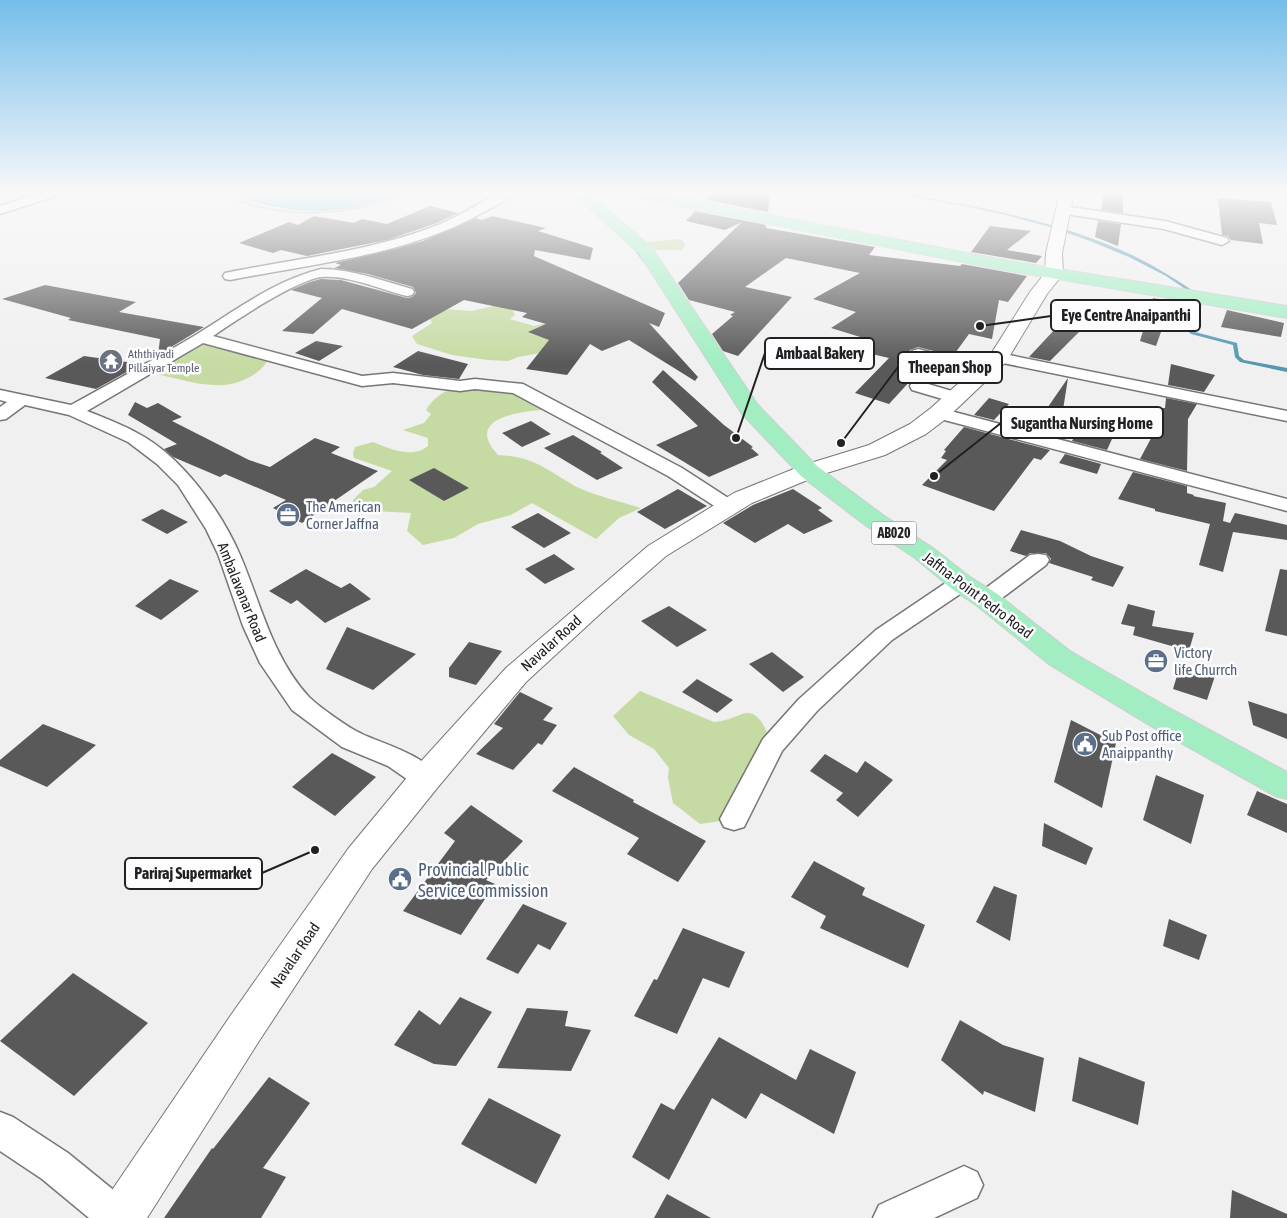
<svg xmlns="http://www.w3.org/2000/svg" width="1287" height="1218" font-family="'Asap Condensed',sans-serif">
<rect width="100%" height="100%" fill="#f0f0f1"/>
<!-- green -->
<g fill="#c6dba3">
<polygon points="680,239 684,242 685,246 682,250 645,250 638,243"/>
<polygon points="499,305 512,308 515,315 510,319 534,326 555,321 547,352 518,357 508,361 488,360 452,355 417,344 412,336 432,323 429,317 444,309 471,311"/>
<path d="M201 338 269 358C262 373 241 384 224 385 201 387 168 376 144 371Z"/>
<path d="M489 384 560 409C535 410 459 413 498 455 535 457 545 469 575 486 592 495 622 502 641 508L619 518 596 539 532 503 511 515 478 524 454 538 423 545 407 531 411 513 354 510 353 500 363 490 374 487 392 471 354 458 353 453 355 447 373 442C390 449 412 459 428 446V438L403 430 424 423 431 414 426 410C442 385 463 386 489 384Z"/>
<path d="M640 691 714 722C725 721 732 718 742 714 761 708 767 734 772 746L734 819 700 824 673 803 668 778 669 768 654 749 629 735 613 716Z"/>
</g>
<!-- water -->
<path fill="#6acceb" stroke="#5499af" d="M228 192H402C341 216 289 216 228 192Z"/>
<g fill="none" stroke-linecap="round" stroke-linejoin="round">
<!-- stream -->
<g fill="#5499af" fill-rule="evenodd">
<path d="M884 192C908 192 933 199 956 203 1016 214 1076 229 1132 255 1157 267 1180 282 1204 298V299L1191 329 1195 332 1237 343 1239 356 1244 360 1287 368V372L1240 362 1235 357 1233 345 1191 334 1186 329 1200 299 1166 276 1129 257 1090 241 1050 227 1010 216 969 207Z"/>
<polygon points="630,242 632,242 650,266 650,268 648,268 630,244"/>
</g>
</g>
<!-- building -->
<g fill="#5a5959">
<polygon points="714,192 770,192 768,212 706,200"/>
<polygon points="1104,192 1123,192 1123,213 1101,210"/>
<polygon points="1218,198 1271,202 1277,225 1259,223 1263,244 1231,240 1228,236 1222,235"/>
<polygon points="430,206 458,213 437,223 387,240 307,256 281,250 273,253 239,243 289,222 298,225 314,216 354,223 362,219 387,224"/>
<polygon points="695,211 766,225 766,228 875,247 869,255 960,266 962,264 1027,276 1008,302 999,300 992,339 969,334 953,356 918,347 910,350 908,355 912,359 945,368 941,374 933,372 926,382 912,379 889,404 855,393 889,358 859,351 870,340 831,328 856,312 813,299 860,273 786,258 745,287 792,297 738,356 723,351 712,334 733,316 730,315 735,312 689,300 678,283 742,222 725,230 686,221"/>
<polygon points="492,216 546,228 538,231 593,248 590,260 535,250 534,256 665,313 659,327 649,323 698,377 695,381 629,340 602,351 590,344 567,375 526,369 549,340 528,332 546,324 522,317 527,313 464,300 412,329 342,309 313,334 282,331 322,298 291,290 310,282 321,279 341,280 407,298 412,297 416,293 413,287 368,274 334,268 341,265 335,263 391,250 423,241 476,218 482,220"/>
<polygon points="1098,221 1121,224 1118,246 1095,237"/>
<polygon points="990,226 1031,231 1007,250 1042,256 1036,263 971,252"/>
<polygon points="45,285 136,302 119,312 204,327 158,355 160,339 68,320 71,318 2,299"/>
<polygon points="1153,298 1172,301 1156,346 1140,341"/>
<polygon points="1227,310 1284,323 1281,337 1221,327"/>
<polygon points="1056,328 1079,332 1050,361 1029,357"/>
<polygon points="316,341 343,346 319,361 295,353"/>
<polygon points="418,351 468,364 459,379 423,375 393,367"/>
<polygon points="84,356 141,364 96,389 45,378"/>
<polygon points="1171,364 1215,375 1204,392 1168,385"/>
<polygon points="663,370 724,425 753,447 751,448 759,455 709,477 656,445 698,426 652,382"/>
<polygon points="1068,378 1063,410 1082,414 1061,438 1032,430"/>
<polygon points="989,398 1009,404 994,420 974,415"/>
<polygon points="1166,398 1197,404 1188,419 1187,471 1140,459 1157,427 1162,408 1165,408"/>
<polygon points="135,402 147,408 158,403 182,417 172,421 249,460 270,467 315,438 340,447 331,453 378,471 302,523 273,508 286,500 225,474 220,477 173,457 164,449 177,444 128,415"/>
<polygon points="1084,420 1117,428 1107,450 1072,441"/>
<polygon points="531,421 551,434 522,447 502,433"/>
<polygon points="964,427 1050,450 1041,460 1034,458 994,511 922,485 947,460 941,458 946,451 944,450"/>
<polygon points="573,435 602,452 600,453 623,468 597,480 544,448"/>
<polygon points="1065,454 1101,464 1097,474 1059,463"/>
<polygon points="434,468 469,488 444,501 409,480"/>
<polygon points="1133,472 1187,486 1187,493 1194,495 1193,496 1226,503 1223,521 1230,523 1235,513 1287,525 1287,540 1233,532 1223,572 1199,565 1210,524 1155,511 1155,509 1118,499"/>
<polygon points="678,489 707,506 665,529 637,512"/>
<polygon points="793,489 822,508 818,510 833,521 804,534 788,524 755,543 723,523 753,505"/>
<polygon points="162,509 188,522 167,534 141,520"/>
<polygon points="538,513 571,533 544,548 511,527"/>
<polygon points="1021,530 1060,541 1091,556 1124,567 1113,587 1091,580 1093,577 1049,563 1051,559 1046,553 1030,553 1026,556 1010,551"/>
<polygon points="554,554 575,569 545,584 525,569"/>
<polygon points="306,569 341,588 350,583 371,599 325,623 297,600 291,604 269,591"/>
<polygon points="1280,569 1287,570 1287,636 1265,631"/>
<polygon points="170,579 199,591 161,620 135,606"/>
<polygon points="1128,604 1155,611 1152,626 1194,633 1189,651 1133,635 1135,627 1121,624"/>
<polygon points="669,606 707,630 677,647 641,621"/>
<polygon points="347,627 416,654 373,690 326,669"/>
<polygon points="469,642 502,651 476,685 449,677 449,668"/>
<polygon points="772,652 804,677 783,692 749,664"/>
<polygon points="1180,666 1215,676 1207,700 1173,689"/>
<polygon points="697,679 733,700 717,713 682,692"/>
<polygon points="520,692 553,708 543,720 557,725 542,745 538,743 513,770 476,754 503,728 494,724"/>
<polygon points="1248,701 1287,714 1287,739 1253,725"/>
<polygon points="1071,720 1116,743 1102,808 1054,782"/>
<polygon points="43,724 96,745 47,787 0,766 0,760"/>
<polygon points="332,753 376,777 335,816 292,787"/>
<polygon points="825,754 857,773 865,761 893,780 858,817 836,800 843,793 810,771"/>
<polygon points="574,767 634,800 633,802 706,841 678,882 627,854 639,838 552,791"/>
<polygon points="1156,775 1204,795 1191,844 1143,820"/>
<polygon points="1257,791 1287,804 1287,833 1247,815"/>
<polygon points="471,805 523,841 486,880 495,884 461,935 403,911 455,841 444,833"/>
<polygon points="1044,823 1093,848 1086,865 1042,846"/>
<polygon points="814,861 865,888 862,895 925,925 908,968 820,928 826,916 791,897"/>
<polygon points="994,886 1017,895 1010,941 976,922"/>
<polygon points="523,904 567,923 550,950 538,944 518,974 486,959"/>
<polygon points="1169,919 1207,935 1199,960 1163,946"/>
<polygon points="683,928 745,952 729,988 703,978 677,1034 634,1016 654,979 657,980"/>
<polygon points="73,973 148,1023 74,1096 0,1041"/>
<polygon points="460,997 492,1012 456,1066 434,1064 394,1045 419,1010 440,1025"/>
<polygon points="527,1008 568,1011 565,1026 591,1030 571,1071 497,1068"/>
<polygon points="960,1020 1003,1045 1044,1058 1035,1112 984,1091 983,1095 941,1060"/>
<polygon points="719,1037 796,1080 810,1049 856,1072 834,1134 761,1093 746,1119 712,1098 669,1180 632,1157 661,1103 674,1110"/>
<polygon points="1079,1057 1145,1082 1138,1125 1072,1101"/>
<polygon points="269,1077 310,1103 263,1168 286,1177 261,1218 164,1218 212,1148 213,1149"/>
<polygon points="489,1098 561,1135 536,1184 461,1144"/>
<polygon points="1232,1190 1287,1214 1287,1218 1230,1218"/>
<polygon points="667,1194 711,1218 654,1218"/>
</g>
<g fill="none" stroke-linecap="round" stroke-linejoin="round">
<!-- minor casing -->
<g stroke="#767678" stroke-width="3">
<g id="minor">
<polygon points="42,192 61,192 59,195 0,214 0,206"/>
<path d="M499 192H514C506 201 492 207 482 213 405 256 315 263 230 280L225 279 223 276 225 273 230 272C300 258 372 251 438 225 459 216 479 204 499 192Z"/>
<polygon points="1063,206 1165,221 1227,238 1229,241 1222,245 1164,229 1059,213 1057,210"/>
<path d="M321 269C352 269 383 281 412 289L414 292 412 295 407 296C382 290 346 274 321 277 295 281 236 320 213 336L362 376 393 373 460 381 475 379 523 384 682 468 736 503 739 507 736 511 729 513 722 511 668 476 513 393 475 389 460 391 393 383 362 386 203 343 87 411C105 418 123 425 139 434 182 457 221 511 240 555 261 604 272 657 309 697 318 706 350 729 362 734 386 745 426 755 439 779L435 786 426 789 417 786 388 766 342 747 292 710 260 663 243 626 218 554 206 529 178 485 157 464 128 442 69 415 25 405 6 419 0 420V407L7 402 0 400V390L71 405C112 382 154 360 194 336 235 311 273 281 321 269Z"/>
<polygon points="918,349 991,368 993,372 991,376 985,377 912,357 910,354 912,351"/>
<polygon points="999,353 1287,411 1287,421 993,361 991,358 993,355"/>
<polygon points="918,381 962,394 965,398 962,402 956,403 912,390 910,386 912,382"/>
<polygon points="939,408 1287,499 1287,511 933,417 930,413 933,409"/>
<polygon points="1038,554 1046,555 1049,560 1046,565 994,604 986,606 978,604 975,599 978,594 1030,555"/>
<polygon points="961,576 969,578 972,583 969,588 892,640 817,711 782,751 744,827 734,830 724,827 720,819 763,739 799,699 876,630 953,578"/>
<polygon points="0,1112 13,1117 68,1153 132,1205 138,1218 89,1218 42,1179 0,1151"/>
<polygon points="964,1166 977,1172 983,1185 977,1198 934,1218 873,1218 879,1205"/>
</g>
</g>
<!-- tertiary casing -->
<g stroke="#767678" stroke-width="2">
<polygon id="tertiary" points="1060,192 1074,192 1062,253 1063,274 1047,294 1006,362 947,418 926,434 885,455 817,476 752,503 666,556 601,613 526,682 438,787 372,869 259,1041 147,1218 97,1218 104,1202 231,1015 348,849 414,769 506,668 648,546 734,493 801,466 869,445 910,424 931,408 991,354 1030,292 1045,273 1046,253"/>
</g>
<!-- primary casing -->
<g stroke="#cecece" stroke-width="2">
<g id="primary">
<polygon points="571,192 587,192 651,247 758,405 817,466 883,515 933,548 970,577 996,593 1070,651 1171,709 1287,772 1287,799 1275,796 1149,725 1050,665 976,605 952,589 915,558 865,525 801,476 742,414 639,253"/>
<polygon points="621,192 653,192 998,259 1287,306 1287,318 998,269 628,196"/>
</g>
</g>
<!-- path -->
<path stroke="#848485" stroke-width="2" stroke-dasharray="1 1" stroke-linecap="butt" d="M216 192C282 221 344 218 410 192"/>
<!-- minor -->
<use href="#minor" fill="#fff" fill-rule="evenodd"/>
<!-- tertiary -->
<use href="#tertiary" fill="#fff" fill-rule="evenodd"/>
<!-- primary -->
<use href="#primary" fill="#a2eec2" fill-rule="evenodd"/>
</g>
<!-- sky -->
<linearGradient id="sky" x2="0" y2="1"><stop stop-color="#75bee9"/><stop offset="0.53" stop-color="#f8f8f9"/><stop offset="1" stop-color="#f8f8f9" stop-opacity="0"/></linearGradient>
<rect width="1287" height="363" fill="url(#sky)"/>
<!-- icons -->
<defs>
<g id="temple-disc" transform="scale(1.25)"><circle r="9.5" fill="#6b7280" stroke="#fdfdff"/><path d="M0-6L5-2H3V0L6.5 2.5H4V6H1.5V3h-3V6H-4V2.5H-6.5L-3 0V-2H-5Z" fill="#fff"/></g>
<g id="office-disc" transform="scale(1.25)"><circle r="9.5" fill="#5c6f8a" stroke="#fdfdff"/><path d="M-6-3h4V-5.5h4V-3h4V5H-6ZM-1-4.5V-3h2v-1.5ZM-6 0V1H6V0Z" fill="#fff"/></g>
<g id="civic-disc" transform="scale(1.25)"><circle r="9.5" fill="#5c6f8a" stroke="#fdfdff"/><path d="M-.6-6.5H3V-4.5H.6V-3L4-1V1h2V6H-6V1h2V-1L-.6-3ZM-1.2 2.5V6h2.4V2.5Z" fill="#fff"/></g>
</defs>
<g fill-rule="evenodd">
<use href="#temple-disc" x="111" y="361"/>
<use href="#office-disc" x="288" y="515"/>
<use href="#office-disc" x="1156" y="661"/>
<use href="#civic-disc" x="1085" y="744"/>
<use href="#civic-disc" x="400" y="879"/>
</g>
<g text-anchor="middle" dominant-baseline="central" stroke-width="5" stroke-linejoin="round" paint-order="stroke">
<!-- far-worship labels -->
<g font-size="12" fill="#5b616d" stroke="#fdfdff" text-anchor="start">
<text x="128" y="354">Aththiyadi<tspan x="128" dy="14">Pillaiyar Temple</tspan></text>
</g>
<!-- shield labels -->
<rect fill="#fdfdff" stroke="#636364" stroke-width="1" x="871.5" y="521.5" width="45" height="23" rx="4"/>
<g font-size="14" font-weight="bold" fill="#212122">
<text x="894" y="533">AB020</text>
</g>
<!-- service labels -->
<g font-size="15" fill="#4e5e75" stroke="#fdfdff" text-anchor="start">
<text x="306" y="506">The American<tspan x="306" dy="17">Corner Jaffna</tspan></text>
<text x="1174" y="652">Victory<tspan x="1174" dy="17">life Churrch</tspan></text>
<text x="1102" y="735">Sub Post office<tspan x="1102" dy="17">Anaippanthy</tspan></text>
</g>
<!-- street labels -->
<g font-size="15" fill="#212122" stroke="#fdfdff">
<text transform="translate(242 592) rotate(68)">Ambalavanar Road</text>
<text transform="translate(978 595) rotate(37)">Jaffna-Point Pedro Road</text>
<text transform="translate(551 643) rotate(-42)">Navalar Road</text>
<text transform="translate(295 955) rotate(-56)">Navalar Road</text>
</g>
<!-- near-service labels -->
<g font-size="18" fill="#4e5e75" stroke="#fdfdff" text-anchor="start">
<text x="418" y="869">Provincial Public<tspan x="418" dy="21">Service Commission</tspan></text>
</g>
</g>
<!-- callouts -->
<path fill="none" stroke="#212122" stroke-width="2" d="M980 326L1051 316M736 438L765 353M841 443L898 367M934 476L1001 423M315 850L262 873"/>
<g fill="#212122" stroke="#fdfdff" stroke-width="2">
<circle cx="980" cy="326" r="5"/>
<circle cx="736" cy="438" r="5"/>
<circle cx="841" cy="443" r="5"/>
<circle cx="934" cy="476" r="5"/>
<circle cx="315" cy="850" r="5"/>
</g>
<g fill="#fdfdff" stroke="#212122" stroke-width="2">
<rect x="1051" y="300" width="149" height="31" rx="5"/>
<rect x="765" y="338" width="109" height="31" rx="5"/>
<rect x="898" y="352" width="104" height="31" rx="5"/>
<rect x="1001" y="407" width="162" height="31" rx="5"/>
<rect x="125" y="858" width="137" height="31" rx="5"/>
</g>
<g font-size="16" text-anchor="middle" font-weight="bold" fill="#212122">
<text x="1126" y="321">Eye Centre Anaipanthi</text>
<text x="820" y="359">Ambaal Bakery</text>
<text x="950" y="373">Theepan Shop</text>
<text x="1082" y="429">Sugantha Nursing Home</text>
<text x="193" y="879">Pariraj Supermarket</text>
</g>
</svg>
